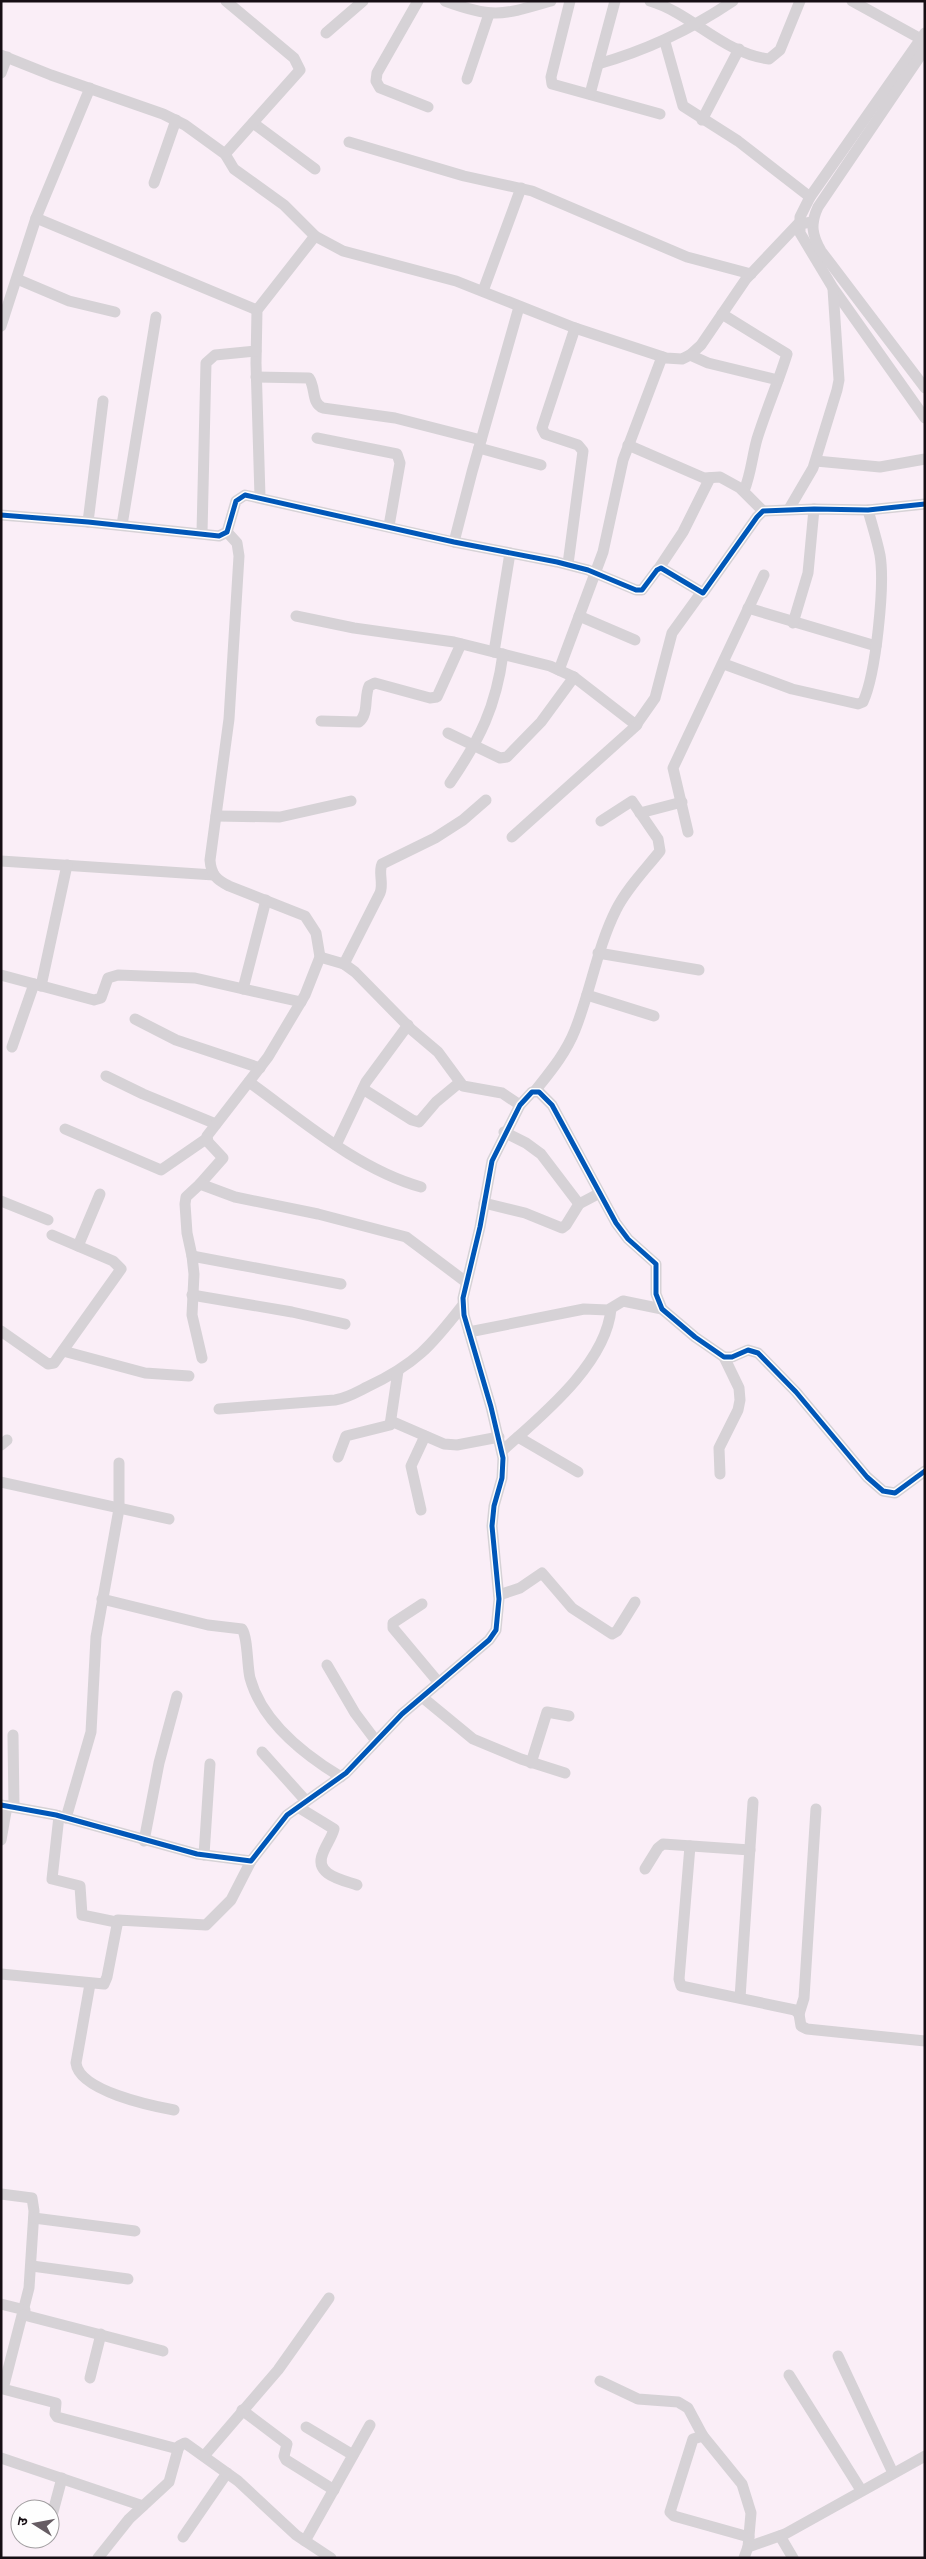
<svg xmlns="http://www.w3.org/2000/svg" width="926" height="2559" font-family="'Titillium Web','Noto Sans Devanagari',sans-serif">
<rect width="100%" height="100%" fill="#faeef7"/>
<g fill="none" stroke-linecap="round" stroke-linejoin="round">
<!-- minor -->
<g stroke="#d6d2d6" stroke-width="11">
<polyline points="418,1 377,73 376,81 380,88 428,107"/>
<path d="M445 1C494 19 502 15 551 1"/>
<polyline points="570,1 551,77 552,84 660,114"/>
<path d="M650 1C691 13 724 54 769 59L780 50 800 1"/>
<polyline points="852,1 921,39"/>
<polyline points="326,33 363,1"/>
<polyline points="925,33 810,197 800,217 800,233 833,288 925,418"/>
<polyline points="665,42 683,106 738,141 810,197"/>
<path d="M925 49 818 207C810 224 812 235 821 251L925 388"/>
<polyline points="1,55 51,75 163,114 185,125 225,154 234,169 284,205 315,236 343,251 456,281 575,328 666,358 682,359 690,355 701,345 746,279 798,224 813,222"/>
<path d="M598 64C648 50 690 30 733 1"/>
<polyline points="1,73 7,57"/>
<polyline points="467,79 489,14"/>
<polyline points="590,94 615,1"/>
<polyline points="702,120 739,49"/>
<polyline points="253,123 315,169"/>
<polyline points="349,142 464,176 532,191 687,257 751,274"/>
<polyline points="225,154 300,70 294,58 226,1"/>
<polyline points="154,183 176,120"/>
<polyline points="36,218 257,310"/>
<polyline points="17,279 69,301 115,312"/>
<polyline points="483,291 521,188"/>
<path d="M722 314 787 354C778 383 766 410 757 439 752 457 751 474 744 491"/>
<polyline points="1,326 36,218 90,88"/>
<polyline points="690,355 708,363 778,380"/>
<path d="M256 377 309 378C316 388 311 403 323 408L395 418 481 440"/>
<polyline points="317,438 397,454 400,463 389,526"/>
<polyline points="628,445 704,478 720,477 740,488 763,511"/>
<polyline points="479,448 541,465"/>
<polyline points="816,461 880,467 925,459"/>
<polyline points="260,497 256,363 257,310 315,236"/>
<polyline points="789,509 813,468 837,390 839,380 833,289"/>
<polyline points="1,515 88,522 219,536 227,532 236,501 245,495 454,542 557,562 588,570 636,590 642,590 657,570 661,568 703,593 757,517 763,511 814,509 868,510 925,504"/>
<polyline points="88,522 103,401"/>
<polyline points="122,525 156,317"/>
<polyline points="202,533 206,363 215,355 256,351"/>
<polyline points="454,542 472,472 519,307"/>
<polyline points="568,564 583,451 578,445 545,434 542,428 575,328"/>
<polyline points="659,568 683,532 710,478"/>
<polyline points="748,608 876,646"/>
<polyline points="296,616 354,628 454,642 550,666 574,677 636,725 655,698 672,633 701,593"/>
<polyline points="579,616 635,640"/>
<polyline points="793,623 808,573 814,509"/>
<polyline points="494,652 510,553"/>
<path d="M724 664 792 689 858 704 863 702C876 674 885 585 880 555 877 540 872 525 868 510"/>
<polyline points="559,670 603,552 623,460 662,357"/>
<path d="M321 721 359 722C369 714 364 697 369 686L375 683 430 698 437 697 461 644"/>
<polyline points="448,733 500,758 507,757 541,722 574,677"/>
<path d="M450 783C480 739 496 707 503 654"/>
<polyline points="640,813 682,802"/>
<polyline points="216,816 280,817 351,801"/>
<polyline points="688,832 673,768 764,575"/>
<polyline points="512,837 637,725"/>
<polyline points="1,861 214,875"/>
<polyline points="598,953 699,970"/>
<polyline points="320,957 344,964 355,972 412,1030 438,1052 463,1086 502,1093 520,1105"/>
<path d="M344 964 380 893C384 883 378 873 382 864L435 838 463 820 486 800"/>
<polyline points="1,975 94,1000 101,998 108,978 118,975 195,978 301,1002"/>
<polyline points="41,986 67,865"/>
<polyline points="243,989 266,900"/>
<polyline points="587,995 654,1016"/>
<polyline points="135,1019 176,1040 260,1068"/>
<polyline points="12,1047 34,984"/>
<polyline points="106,1076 143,1094 216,1124"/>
<path d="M249 1082C302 1120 357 1169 421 1187"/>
<polyline points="363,1089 412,1120 419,1122 436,1102 459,1083"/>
<path d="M535 1091C550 1072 566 1053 575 1030 591 990 597 948 616 910 627 888 645 870 660 851L658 839 632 801 601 821"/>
<polyline points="65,1129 161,1170 206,1139"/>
<polyline points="504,1132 526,1143 541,1154 579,1204"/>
<polyline points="336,1145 366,1082 408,1025"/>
<path d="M200 1184 223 1158 208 1142 207 1136 268 1057 305 995 320 957 316 933 305 916 229 886C217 880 211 875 210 860L229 719 239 556 237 543 227 532"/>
<polyline points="1,1201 48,1220"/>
<polyline points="484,1203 525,1213 562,1228 566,1225 579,1204 598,1194"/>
<polyline points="78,1246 100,1194"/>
<polyline points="192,1256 341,1284"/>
<polyline points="192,1295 292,1312 345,1324"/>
<polyline points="1,1331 48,1364 54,1363 121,1269 113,1261 52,1235"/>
<polyline points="469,1332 584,1309 608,1310 623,1301 662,1309"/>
<polyline points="63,1351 145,1373 189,1376"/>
<polyline points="202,1358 192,1315 194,1274 192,1256 187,1233 185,1204 186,1197 200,1184 235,1197 318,1214 406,1237 466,1282"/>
<path d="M219 1409 335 1400C347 1398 357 1392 367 1387 416 1364 431 1346 463 1305"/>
<polyline points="391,1421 444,1444 457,1445 499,1437"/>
<polyline points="518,1437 578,1472"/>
<polyline points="1,1445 7,1440"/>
<path d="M502 1451C541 1416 606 1364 611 1309"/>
<polyline points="338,1457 346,1436 390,1425 398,1371"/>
<polyline points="720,1474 719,1448 738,1410 740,1400 739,1388 724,1357"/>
<polyline points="1,1482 169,1519"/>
<polyline points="421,1510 411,1466 425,1436"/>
<polyline points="499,1595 520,1588 542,1573 572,1608 612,1634 617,1631 635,1602"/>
<path d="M102 1599 208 1625 242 1629C248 1638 247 1666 250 1678 262 1722 303 1754 341 1777"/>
<polyline points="422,1604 393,1623 393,1628 439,1683"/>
<polyline points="327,1665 355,1713 376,1741"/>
<polyline points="422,1697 473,1739 521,1759 565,1773"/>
<polyline points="13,1735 14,1807"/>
<polyline points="262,1752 306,1801"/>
<polyline points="531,1763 547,1712 569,1716"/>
<polyline points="1,1805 56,1815 197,1854 251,1861 287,1815 346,1773 402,1714 489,1640 496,1630 499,1599 492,1526 494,1506 502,1478 503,1458 491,1407 464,1315 463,1298 480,1227 492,1161 520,1105 532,1092 539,1092 552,1105 616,1223 628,1239 656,1264 656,1294 662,1309 695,1337 724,1357 732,1357 748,1350 758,1353 796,1392 867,1477 883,1491 895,1493 925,1471"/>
<path d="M298 1807 334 1829C332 1837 326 1845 323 1853 313 1875 343 1880 357 1885"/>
<polyline points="59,1816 52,1879 80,1886 82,1915 116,1922"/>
<polyline points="66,1818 91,1732 96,1637 119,1509 119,1463"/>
<polyline points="1,1840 7,1806"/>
<polyline points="144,1841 159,1763 177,1696"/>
<polyline points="690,1846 679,1979 681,1986 795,2010 799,2014 801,2026 807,2029 925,2041"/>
<polyline points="204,1855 210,1764"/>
<polyline points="645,1869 658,1848 663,1844 750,1850"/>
<polyline points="1,1974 104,1984 107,1977 118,1920 206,1925 231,1900 251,1861"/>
<path d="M90 1984 76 2063C79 2091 152 2106 174 2110"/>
<polyline points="740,1998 753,1802"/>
<polyline points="799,2014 804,1998 816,1809"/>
<polyline points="1,2194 32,2198 34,2211 29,2288 3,2389 56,2403 55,2414 57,2417 178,2449"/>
<polyline points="34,2218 135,2231"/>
<polyline points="32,2266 128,2279"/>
<polyline points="1,2304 25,2310"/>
<polyline points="24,2315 163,2351"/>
<polyline points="838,2356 893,2473"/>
<polyline points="789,2375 861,2490"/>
<polyline points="90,2378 101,2334"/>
<polyline points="600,2381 638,2399 678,2402 688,2408 703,2436 742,2484 751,2513 748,2547"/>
<polyline points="242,2410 287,2444 284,2456 286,2460 334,2490"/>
<polyline points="306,2427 353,2455"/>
<polyline points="703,2436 693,2439 670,2512 674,2516 749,2537"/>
<polyline points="204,2456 278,2370 329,2298"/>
<polyline points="1,2458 143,2506"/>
<polyline points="50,2523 62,2478"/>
<polyline points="780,2536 793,2558"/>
<polyline points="183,2537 227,2473"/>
<polyline points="305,2541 370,2425"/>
<polyline points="98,2558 129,2519 169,2482 179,2446 185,2443 238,2481 296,2535 331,2558"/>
<polyline points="744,2558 748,2547 785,2534 925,2456"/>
</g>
<!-- cycleway casing -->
<g stroke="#fefefe" stroke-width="8">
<g id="cycleway">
<polyline points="1,515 88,522 219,536 227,532 236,501 245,495 454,542 557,562 588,570 636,590 642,590 657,570 661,568 703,593 757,517 763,511 814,509 868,510 925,504"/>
<polyline points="1,1805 56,1815 197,1854 251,1861 287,1815 346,1773 402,1714 489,1640 496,1630 499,1599 492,1526 494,1506 502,1478 503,1458 491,1407 464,1315 463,1298 480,1227 492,1161 520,1105 532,1092 539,1092 552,1105 616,1223 628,1239 656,1264 656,1294 662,1309 695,1337 724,1357 732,1357 748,1350 758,1353 796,1392 867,1477 883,1491 895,1493 925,1471"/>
</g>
</g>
<!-- cycleway -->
<use href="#cycleway" stroke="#0057b8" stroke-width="5"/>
</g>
<!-- border -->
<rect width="926" height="2559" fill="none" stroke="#160e14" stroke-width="5"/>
<!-- north arrow -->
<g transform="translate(35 2524) rotate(281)"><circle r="24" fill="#fefefe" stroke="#a19ea0"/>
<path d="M0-4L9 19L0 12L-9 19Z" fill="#665c63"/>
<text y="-8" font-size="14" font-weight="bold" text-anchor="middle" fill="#160e14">उ</text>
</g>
</svg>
